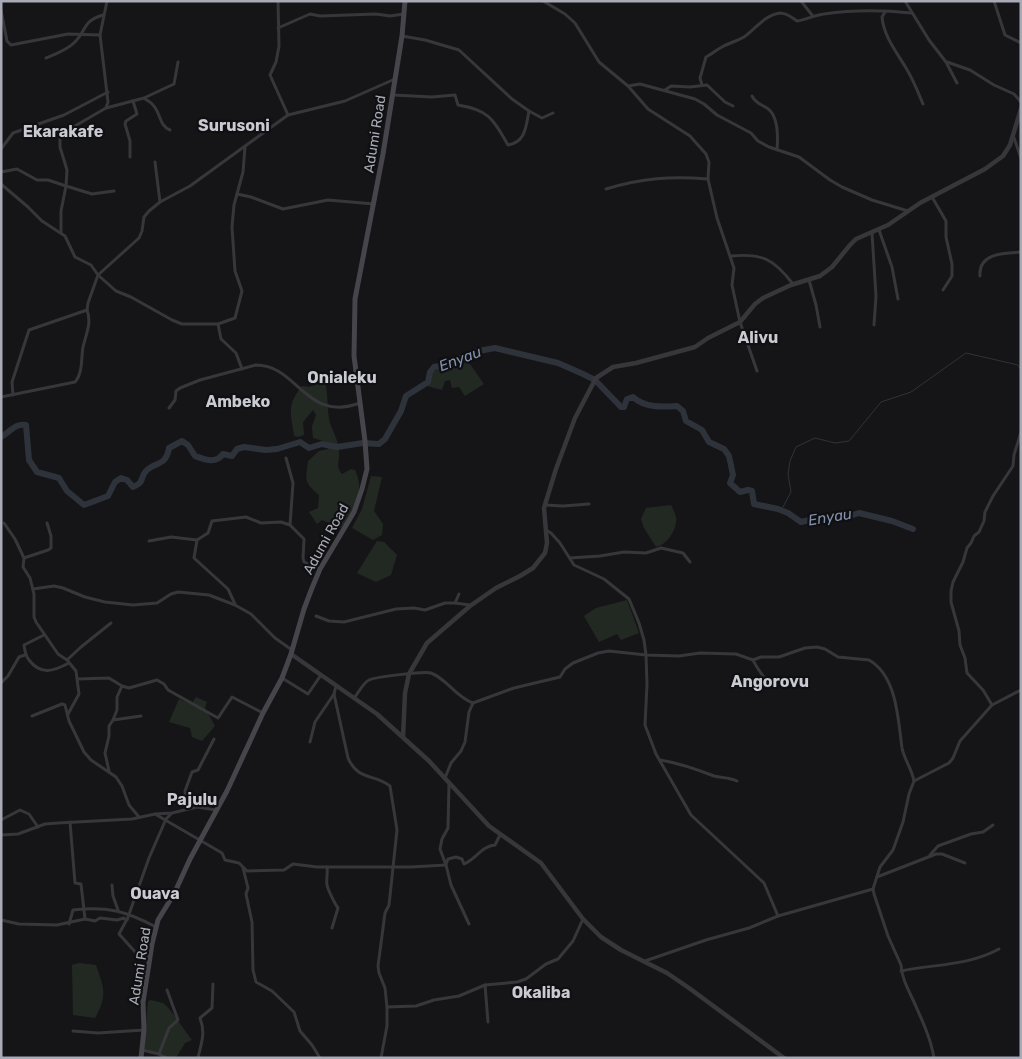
<svg xmlns="http://www.w3.org/2000/svg" width="1022" height="1059" font-family="Rubik,sans-serif">
<rect width="100%" height="100%" fill="#151517"/>
<!-- green -->
<g fill="#222923">
<path d="M465 357 484 384 465 396 459 387 452 388 450 380 445 381 442 390 427 386C428 382 429 377 431 374 434 369 458 360 465 357Z"/>
<path d="M325 382C329 396 326 412 331 426 334 434 339 442 339 452 340 461 335 466 342 474L351 469 355 470C363 488 359 498 350 515 348 520 346 524 341 528L322 520 317 524 309 512 318 508 319 495C303 482 306 480 308 461L319 451 328 449 330 443 313 438 312 426 316 415 313 410 303 422 304 435 298 437 294 436C291 412 286 406 302 386L309 387Z"/>
<polygon points="371,476 382,477 374,511 383,524 382,535 373,540 352,528 362,509"/>
<path d="M671 505C673 509 675 513 676 517 678 528 667 545 656 547L644 528 641 519 646 508Z"/>
<polygon points="377,541 384,542 397,555 391,575 376,582 357,573"/>
<polygon points="627,600 639,633 621,640 617,634 599,642 584,616 596,608"/>
<polygon points="196,697 207,702 205,708 215,726 202,741 192,737 190,728 169,722 179,699 191,704"/>
<path d="M79 963 96 965C104 989 108 995 95 1018L73 1015 72 965Z"/>
<path d="M151 1000C155 1001 159 1002 163 1003 169 1006 186 1033 192 1040L185 1043 176 1058H167L163 1054C156 1054 148 1055 144 1048L148 1001Z"/>
</g>
<g fill="none" stroke-linecap="round" stroke-linejoin="round">
<!-- stream -->
<polyline stroke="#2e333b" stroke-width="1" points="778,509 783,507 791,492 788,474 790,461 796,447 815,438 835,443 849,441 881,402 911,392 966,353 1018,365 1021,370"/>
<!-- river -->
<path stroke="#2e333b" stroke-width="6" d="M1 437C10 432 15 423 26 425L29 460 37 472 59 478 67 491 84 505 108 496 115 482 121 478 127 480 133 487C146 482 139 477 147 470 152 465 160 464 164 460 168 456 168 453 169 448L182 441 188 445 195 456C206 460 216 464 223 454L232 456 237 449 244 447 266 450 277 449 300 442 309 448 322 444 337 447 363 443 379 444 385 439 401 411 406 396 428 382 430 372 434 367 445 365 473 352 495 348 558 363 583 374 595 380 621 407H624L627 399 633 397C645 408 662 407 677 406L683 411 686 421 702 430 709 442 724 449 729 456 733 475 730 483 740 492 748 490 752 491 754 504 778 509 788 513 801 522 828 516 846 517 859 513 892 521 913 529"/>
<!-- minor -->
<g stroke="#37373b" stroke-width="3">
<polyline points="107,1 100,35 108,102 106,108 68,130 60,138 60,147 67,170 66,186 92,194 114,191"/>
<polyline points="278,1 279,46 276,62 270,75 288,115 345,101 395,79"/>
<polyline points="543,1 565,14 575,23 599,62 628,86 648,109 690,136 706,154 709,162 708,179 717,218 734,268 732,285 740,322 757,371"/>
<polyline points="801,1 812,15"/>
<polyline points="905,1 929,40 946,62 957,83"/>
<polyline points="994,1 1005,35 1021,43"/>
<polyline points="1,10 7,41 11,45 68,34 100,35"/>
<path d="M885 12 882 17C884 37 896 51 906 68 913 79 918 92 923 104"/>
<polyline points="278,28 310,14 320,16 376,14 390,16 404,14"/>
<polyline points="402,36 425,40 459,50 512,99 529,111 542,118 553,113"/>
<path d="M46 58C56 54 67 50 75 42 88 29 81 22 103 15"/>
<polyline points="947,62 970,70 994,85 1014,94 1021,102"/>
<path d="M702 85 700 78 706 57C712 54 716 50 722 47 729 43 737 41 744 37 755 29 765 15 780 13 787 13 791 17 797 21 806 20 814 15 824 14 852 10 882 10 911 13"/>
<polyline points="628,86 640,84 695,99 704,104 717,115 751,133 758,141 769,147 799,157 830,180 842,187 872,200 908,211"/>
<polyline points="665,90 671,86 690,87 707,85 725,102 733,106"/>
<path d="M393 95 432 97 455 95 458 105C489 110 493 119 508 145 526 142 526 126 529 111"/>
<path d="M752 96C756 104 761 104 767 108 779 116 778 138 777 150"/>
<path d="M145 99C163 108 156 124 170 130"/>
<polyline points="106,108 144,98 174,84 178,62"/>
<polyline points="1013,135 1021,158"/>
<polyline points="1,149 13,133 64,115 108,92"/>
<polyline points="130,157 130,141 125,124 126,121 137,114 133,101"/>
<polyline points="155,162 160,202"/>
<polyline points="1,172 17,169 37,180 48,180 66,186 61,211 61,232"/>
<polyline points="1,184 28,207 42,221 65,236 75,257 91,265 98,275 88,303 87,310 29,330 12,382 13,395"/>
<path d="M606 189C642 178 671 176 708 179"/>
<polyline points="237,194 251,197 283,209 328,200 374,204"/>
<polyline points="932,197 946,221 946,237 952,264 952,276 943,290"/>
<polyline points="879,230 892,267 898,299"/>
<polyline points="872,233 876,296 874,325"/>
<path d="M731 256C762 253 774 259 793 284"/>
<path d="M980 276C978 253 1004 253 1021 252"/>
<polyline points="809,280 816,305 820,327"/>
<polyline points="218,324 235,318 242,291 235,271 232,227 234,205 243,172 245,147"/>
<polyline points="242,369 236,353 221,339 218,324 182,324 172,320 131,297 116,291 98,275 139,238 142,231 144,217 149,211 160,202 190,186 288,115"/>
<path d="M1 397 75 382C83 373 81 358 83 347 86 334 92 323 87 310"/>
<path d="M169 408 175 400 176 391 180 388 200 380 256 365C298 365 305 423 360 403"/>
<polyline points="286,458 293,483 290,525"/>
<polyline points="545,505 563,506 589,504"/>
<polyline points="4,523 15,539 24,558 23,567 30,578 34,594 34,617 36,622 58,654 67,660 76,671 79,694 68,714"/>
<polyline points="546,530 551,533 560,543 574,565 604,579 629,599 639,623 644,640 646,655 647,684 645,725 656,754 691,815 764,883 778,916"/>
<polyline points="197,540 194,558 228,589 235,604"/>
<polyline points="149,541 171,537 197,540 208,533 212,521 246,517 261,523 281,522 290,525 304,539 303,558 304,562 320,569"/>
<polyline points="24,558 48,550 51,548 51,536 47,523"/>
<polyline points="570,558 600,556 624,552 646,553 661,548 683,553 690,562"/>
<polyline points="33,589 54,586 63,588 85,597 105,602 133,605 157,603 171,594 178,592 209,595 235,605 251,614 275,638 292,650"/>
<polyline points="455,603 459,594"/>
<polyline points="316,616 329,621 344,622 396,609 414,608 425,610 445,603 455,603 470,605"/>
<path d="M44 635 24 645C25 651 25 655 29 660 41 676 54 671 69 663"/>
<polyline points="67,660 81,647 111,623"/>
<path d="M753 660C757 669 764 676 769 685"/>
<polyline points="282,678 308,694 321,675"/>
<polyline points="78,679 109,678 122,686 129,688 157,680 164,684 168,690 218,718 232,697 263,713"/>
<polyline points="1,683 8,676 19,657 25,655"/>
<path d="M336 686 334 694 348 758C359 782 374 773 390 786L397 830 389 905 385 913 378 966 379 973 385 988 387 1007V1026L381 1058"/>
<path d="M354 698C359 692 363 683 369 680 374 677 425 671 431 673 447 679 456 697 473 703L514 688 560 677 565 669 573 663 598 653 609 651 646 655 679 656 700 653 736 654 753 660 761 657H779L805 648 817 647 825 649 838 657 869 660C897 676 898 719 902 748 904 759 912 769 914 781L909 794 903 822 893 850 880 867 873 889 874 894 888 936 901 965C902 979 908 989 914 1002 922 1020 931 1039 934 1058"/>
<polyline points="992,705 1021,690"/>
<polyline points="32,716 62,704 65,705 69,721 84,752 91,760 116,777 122,786 129,805 139,817"/>
<polyline points="113,720 141,716"/>
<polyline points="310,742 315,722 334,694"/>
<path d="M660 760C679 763 696 769 714 776 722 778 729 777 737 781"/>
<polyline points="109,771 105,753 109,736 109,726 113,720 117,710 117,697 122,686"/>
<polyline points="445,778 451,763 461,751 465,742 469,712 473,703"/>
<polyline points="914,781 949,763 953,758 960,741 992,705 983,690 967,673 965,658 960,645 959,631 951,602 951,591 953,582 963,562 967,548 971,543 974,536 979,532 984,521 985,512 993,496 1013,466 1014,455 1021,432"/>
<polyline points="449,784 448,828 442,839 440,849 446,865 451,885 469,924"/>
<polyline points="186,808 185,791 192,772 198,770 214,739"/>
<polyline points="155,814 222,853 225,860 239,863 247,871 284,870 293,864 317,867 411,867 446,865"/>
<polyline points="1,820 20,810 29,814 38,827"/>
<polyline points="70,822 75,883 81,884 85,919"/>
<polyline points="1,835 18,834 45,824 58,823 132,819 155,814 172,813 197,807 216,810"/>
<polyline points="930,855 938,846 971,834 983,832 993,825"/>
<path d="M446 864 448 859 456 857 462 859 464 864C477 858 482 846 495 845L500 835"/>
<path d="M327 867C328 872 326 880 327 885 328 890 335 904 338 908L332 928"/>
<polyline points="243,868 248,888 246,894 252,922 253,970 256,982 272,991 294,1012 300,1031 312,1045 320,1058"/>
<polyline points="877,877 936,854 942,854 965,863"/>
<polyline points="112,885 113,896 118,910"/>
<polyline points="1,920 19,924 57,925 85,919 95,921 100,918 117,920 124,918 126,921 119,934 137,954 150,959"/>
<polyline points="127,920 149,858 166,819 171,814"/>
<path d="M69 924 73 910C107 906 126 911 156 927"/>
<polyline points="645,961 706,940 749,928 778,916 873,889"/>
<path d="M901 971C934 964 968 966 999 949"/>
<polyline points="485,985 488,1022"/>
<polyline points="387,1007 416,1006 434,1000 459,996 485,985 517,982 526,979 546,964 558,959 573,941 583,919"/>
<polyline points="73,1031 98,1033 144,1030"/>
<polyline points="142,1050 159,1054 167,1058"/>
<polyline points="159,1054 169,1028 178,1020 167,990"/>
<path d="M198 1058C201 1043 206 1034 200 1018L212 1008 213 984"/>
</g>
<!-- tertiary -->
<g stroke="#37373b" stroke-width="4.5">
<polyline points="291,654 377,714 429,761 489,826 541,863 583,919 601,937 621,950 667,973 689,988 784,1058"/>
<polyline points="403,737 405,693 409,674 427,643 470,606 496,588 520,576 533,568 545,553 547,543 544,508 556,469 575,418 596,378 613,367 636,363 695,347 708,338 740,322 755,304 763,298 791,285 820,276 832,267 850,245 856,239 888,225 920,203 985,169 1003,156 1010,145 1021,109"/>
</g>
<!-- secondary -->
<polyline stroke="#45454b" stroke-width="5" points="141,1058 144,1030 143,1002 152,944 158,920 174,894 190,859 227,791 263,713 282,678 291,654 304,609 312,588 320,569 354,512 362,489 367,469 365,441 354,356 355,299 383,154 402,36 405,1"/>
</g>
<g text-anchor="middle" dominant-baseline="central" stroke-width="4.5" stroke-linejoin="round" paint-order="stroke">
<!-- street labels -->
<g font-size="14" fill="#a8aab6" stroke="#101012">
<text transform="translate(375 134) rotate(-81)">Adumi Road</text>
<text transform="translate(326 539) rotate(-61)">Adumi Road</text>
<text transform="translate(140 966) rotate(-81)">Adumi Road</text>
</g>
<!-- water labels -->
<g font-size="15" font-style="italic" fill="#8292ae" stroke="#101012">
<text transform="translate(460 359) rotate(-21)">Enyau</text>
<text transform="translate(830 517) rotate(-9)">Enyau</text>
</g>
<!-- quarter labels -->
<g font-size="16" font-weight="bold" fill="#c9cad2" stroke="#101012">
<text x="234" y="125">Surusoni</text>
<text x="63" y="131">Ekarakafe</text>
<text x="758" y="337">Alivu</text>
<text x="342" y="377">Onialeku</text>
<text x="238" y="401">Ambeko</text>
<text x="770" y="681">Angorovu</text>
<text x="192" y="799">Pajulu</text>
<text x="155" y="893">Ouava</text>
<text x="541" y="992">Okaliba</text>
</g>
</g>
<!-- border -->
<rect width="1022" height="1059" fill="none" stroke="#a8aab6" stroke-width="5"/>
</svg>
